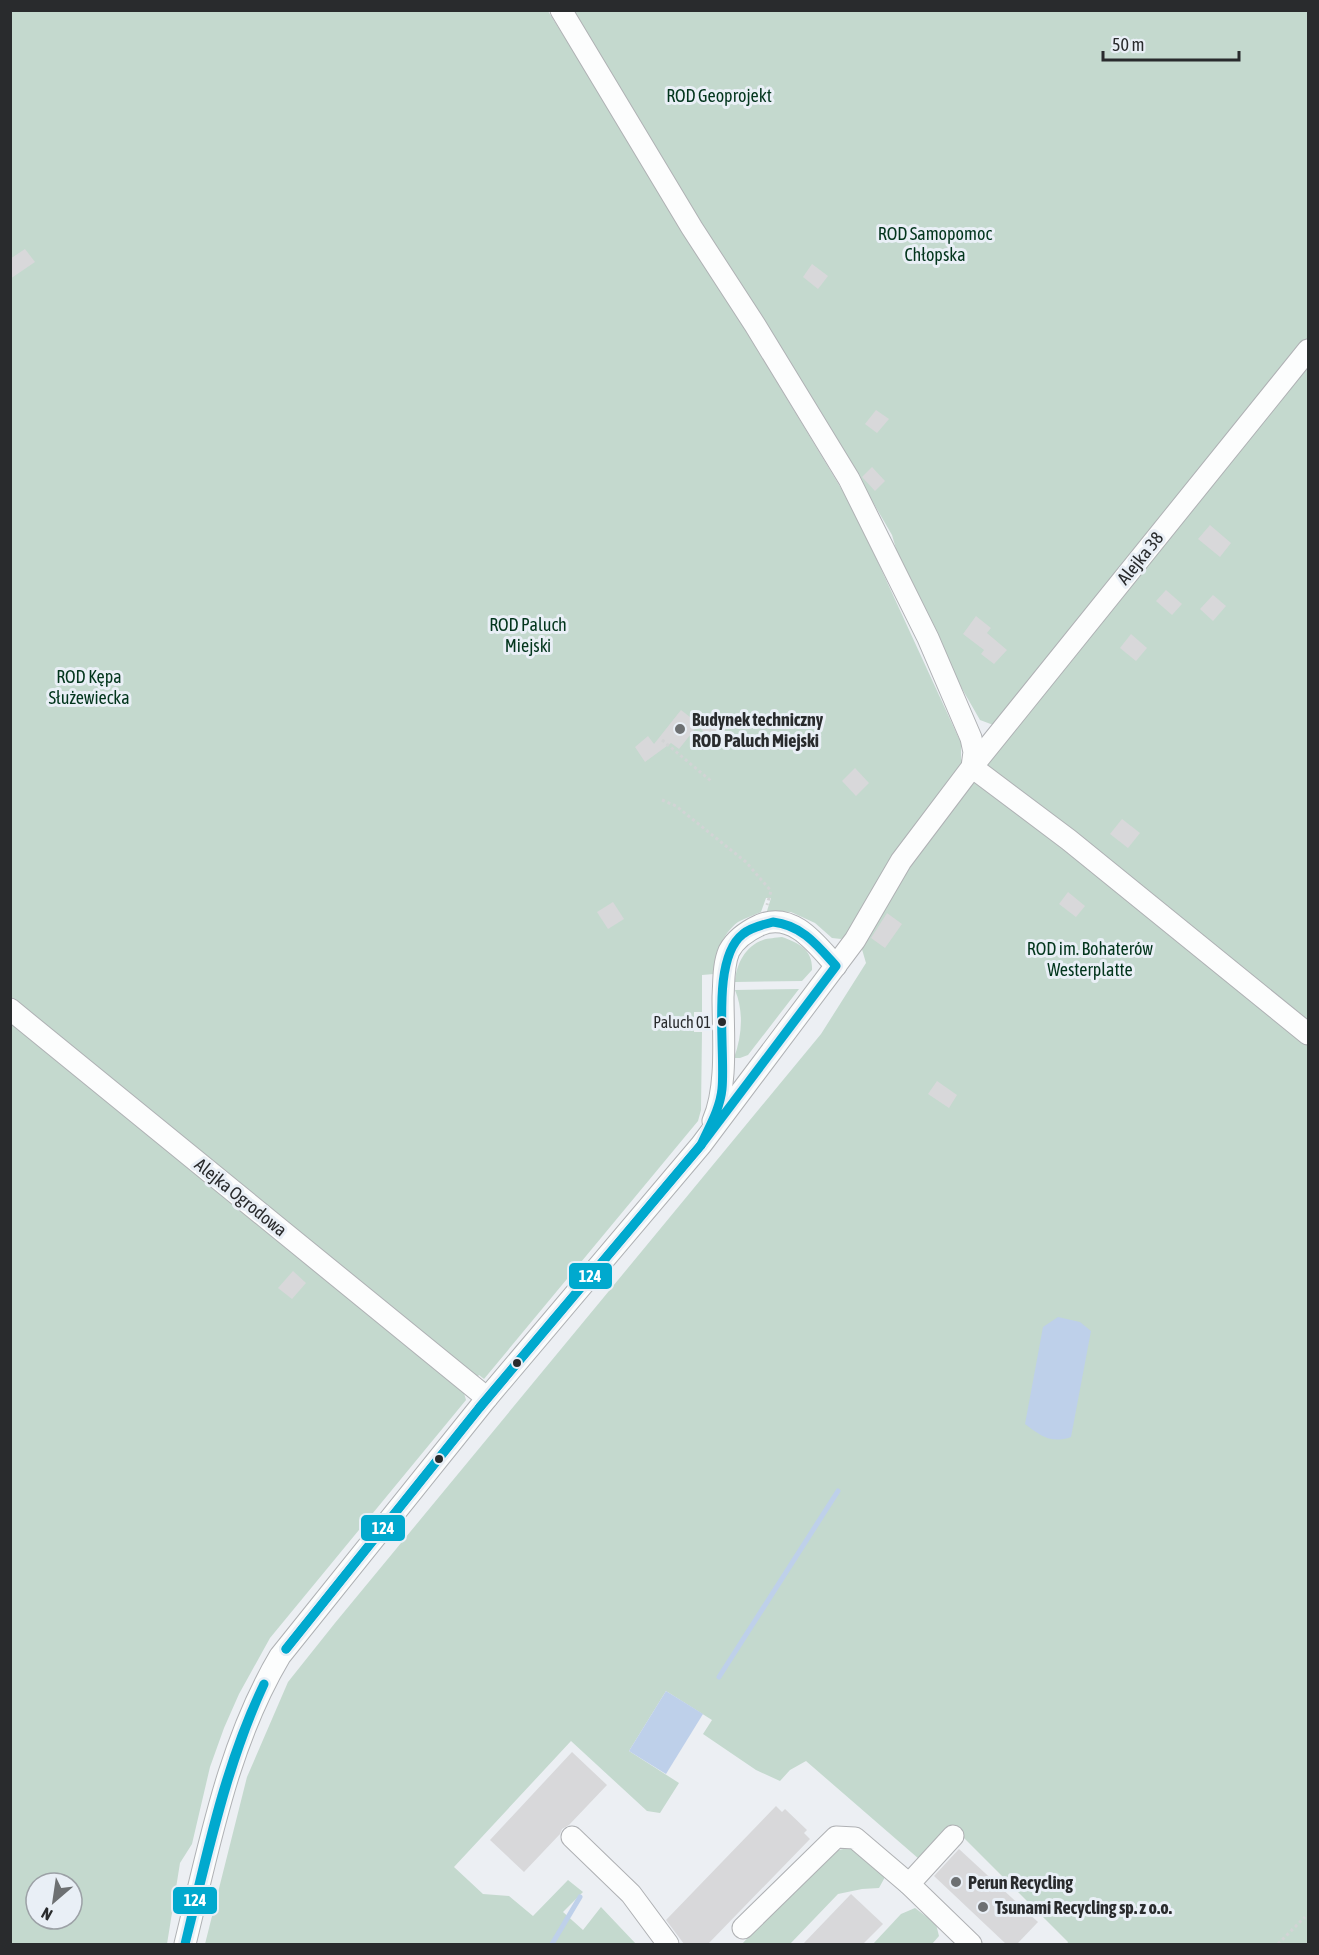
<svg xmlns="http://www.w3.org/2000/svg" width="1319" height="1955" font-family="'Asap Condensed',sans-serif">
<rect width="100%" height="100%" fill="#eceff3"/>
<!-- green -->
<g fill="#c4d9ce" fill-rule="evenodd">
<path d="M11 11H548L691 240 853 508 961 743V760L996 726 980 720 949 666 901 566 892 535 874 504 568 11H1308V1944H1067L1068 1942 951 1825 919 1859 806 1761 790 1770 780 1781 756 1770 703 1734 712 1720 666 1691 629 1751 679 1783 660 1813 647 1811 571 1741 454 1867 483 1894 509 1896 533 1916 568 1880 583 1892 563 1912 583 1930 601 1907 636 1944H205L247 1777 288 1682 335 1623 821 1034 866 963 861 946 846 937 841 939 832 938 815 923 791 912 767 911 771 898H766L761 912C754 915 745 918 738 922 722 934 715 955 714 974L702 975V1012H694V1032H702L701 1110 698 1121 484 1379 479 1375 464 1393 466 1400 270 1638 239 1694 224 1728 210 1767 192 1844 180 1863 167 1944H11ZM36 1883H72V1919H36Z"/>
<path d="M782 937C799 943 813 950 812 970L802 981 735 982C736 965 745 946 763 940 768 938 776 938 782 937Z"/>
<path d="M799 989 748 1055 740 1058H734C742 1036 744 1012 735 990Z"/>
<polygon points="852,1847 885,1877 879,1888 862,1889 838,1894 790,1944 742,1944 826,1853"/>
<polygon points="915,1908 936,1924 939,1936 932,1944 873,1944 901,1914"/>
</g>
<!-- water -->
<g fill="#bed0ea">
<path d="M1058 1317 1080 1322 1091 1331 1071 1437C1051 1444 1041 1436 1025 1424L1043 1327Z"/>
<polygon points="666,1691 703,1714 666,1774 629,1751"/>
</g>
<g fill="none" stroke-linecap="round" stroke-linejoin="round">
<!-- stream -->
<g stroke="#bed0ea" stroke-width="5">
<polyline points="719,1677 838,1491"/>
<polyline points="552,1944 580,1897"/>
</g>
</g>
<!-- building -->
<g fill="#d8d8da">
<polygon points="25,249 35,262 10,279 10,259"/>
<polygon points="812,264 828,276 818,289 803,277"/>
<polygon points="876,410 889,419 877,433 865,424"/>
<polygon points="872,467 885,481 875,491 862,477"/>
<polygon points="1210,525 1231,543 1220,557 1198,539"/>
<polygon points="1166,590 1182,604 1172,615 1156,601"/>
<polygon points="1213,595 1226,606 1213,621 1200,609"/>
<polygon points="976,616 991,628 987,633 1007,650 994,664 981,654 984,650 963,634"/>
<polygon points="1131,634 1147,648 1136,661 1120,648"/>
<polygon points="681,710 699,724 679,749 671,743 645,762 635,747 648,736 654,744"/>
<polygon points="712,719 725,738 713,746 700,727"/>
<polygon points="855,768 869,783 856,796 842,781"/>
<polygon points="1122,819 1140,833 1128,848 1110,834"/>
<polygon points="1068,892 1085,906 1076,917 1059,904"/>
<polygon points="613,902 624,919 608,929 597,912"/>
<polygon points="887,913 902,924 885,948 871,938"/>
<polygon points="937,1081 957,1095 949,1108 928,1094"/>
<polygon points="293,1271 306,1283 292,1299 278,1288"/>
<polygon points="572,1752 607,1785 569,1825 562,1829 560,1834 524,1872 490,1840"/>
<polygon points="776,1806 782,1812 785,1809 807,1830 804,1833 810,1839 708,1944 684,1944 666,1920"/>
<polygon points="959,1849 1038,1922 1017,1944 1006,1944 934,1876"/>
<polygon points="851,1894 883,1924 863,1944 803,1944"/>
</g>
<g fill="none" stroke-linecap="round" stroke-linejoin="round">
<!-- minor casing -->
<g stroke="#afb1b4" stroke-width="23">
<g id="minor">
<polyline points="1308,350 972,767 1069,840 1308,1034"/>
<polyline points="10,1009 487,1398"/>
<path d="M713 1121C728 1087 723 1034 723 997 724 982 723 965 729 951 736 938 747 931 760 925 793 911 817 945 836 966"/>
<polyline points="572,1837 631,1894 668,1944"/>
<polyline points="909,1884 953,1836"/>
<polyline points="743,1928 836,1837 855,1838 909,1884 971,1944"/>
<path d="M185 1944C209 1847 228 1743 280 1656L487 1398 701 1145 855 940 901 861 972 767 974 752 971 738 928 638 849 479 755 325 692 228 561 10"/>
</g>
</g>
<!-- path -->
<g stroke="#d2d4d5" stroke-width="3" stroke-dasharray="3 3" stroke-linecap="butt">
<polyline points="662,740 711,781"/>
<polyline points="662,800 676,806 746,862 771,891 767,905"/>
<polyline points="1278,1944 1305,1917"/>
</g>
<!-- minor -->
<use href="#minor" stroke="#fcfdfd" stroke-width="21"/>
<!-- bus-1 casing -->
<g stroke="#e9eff6" stroke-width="14">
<g id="bus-1">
<path d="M773 922C802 925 818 946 836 966L701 1145C709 1127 720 1109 722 1089 726 1051 710 959 743 934 751 927 763 925 773 922Z"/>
<polyline points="480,1407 701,1145"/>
<polyline points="480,1407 701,1145"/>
<polyline points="286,1649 480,1407"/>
<polyline points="286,1649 480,1407"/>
<path d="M264 1684C226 1766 208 1856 185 1944 206 1856 224 1766 264 1684Z"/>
</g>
</g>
<!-- bus-1 -->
<use href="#bus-1" stroke="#00a9ce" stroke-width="9"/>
</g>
<!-- markers -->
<g fill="#6d7072" stroke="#e9eff6" stroke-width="2">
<circle cx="680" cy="729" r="6"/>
<circle cx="956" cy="1882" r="6"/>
<circle cx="983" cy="1907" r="6"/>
</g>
<g fill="#292b2d" stroke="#e9eff6" stroke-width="2">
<circle cx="722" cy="1022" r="5"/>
<circle cx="517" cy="1363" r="5"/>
<circle cx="439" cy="1459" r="5"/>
</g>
<g text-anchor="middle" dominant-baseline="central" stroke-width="6" stroke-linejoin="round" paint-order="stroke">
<!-- bus labels -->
<g font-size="16" fill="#292b2d" stroke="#e9eff6" text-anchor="end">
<text x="711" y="1022">Paluch 01</text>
</g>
<!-- park labels -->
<g font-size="18" fill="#02351c" stroke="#e9eff6">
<text x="719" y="95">ROD Geoprojekt</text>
<text x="935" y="233">ROD Samopomoc<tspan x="935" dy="21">Chłopska</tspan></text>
<text x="528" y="624">ROD Paluch<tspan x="528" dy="21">Miejski</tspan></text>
<text x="89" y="676">ROD Kępa<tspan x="89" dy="21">Służewiecka</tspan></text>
<text x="1090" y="948">ROD im. Bohaterów<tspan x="1090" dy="21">Westerplatte</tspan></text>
</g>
<!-- street labels -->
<g font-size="18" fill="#292b2d" stroke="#e9eff6">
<text transform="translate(1140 558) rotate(-51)">Alejka 38</text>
<text transform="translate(241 1197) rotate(39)">Alejka Ogrodowa</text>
</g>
<!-- poi labels -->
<g font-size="18" font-weight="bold" fill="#292b2d" stroke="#e9eff6" text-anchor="start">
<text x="692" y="719">Budynek techniczny<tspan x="692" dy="21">ROD Paluch Miejski</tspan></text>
<text x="968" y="1882">Perun Recycling</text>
<text x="995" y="1907">Tsunami Recycling sp. z o.o.</text>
</g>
</g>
<g stroke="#e9eff6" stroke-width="2">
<rect x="568" y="1262" width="45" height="28" rx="6" fill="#00a9ce"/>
<rect x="360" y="1514" width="46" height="28" rx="6" fill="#00a9ce"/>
<rect x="172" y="1886" width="46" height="29" rx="6" fill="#00a9ce"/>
</g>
<g font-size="16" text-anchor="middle" font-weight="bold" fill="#fff">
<text x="590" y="1282">124</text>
<text x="383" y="1534">124</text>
<text x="195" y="1906">124</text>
</g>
<!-- border -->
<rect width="1319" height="1955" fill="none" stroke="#292b2d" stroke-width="24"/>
<!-- north arrow -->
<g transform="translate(54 1901) rotate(209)"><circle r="28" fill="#e9eff6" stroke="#9ca1a6" stroke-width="1.5"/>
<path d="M0-4.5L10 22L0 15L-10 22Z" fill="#6d7072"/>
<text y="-9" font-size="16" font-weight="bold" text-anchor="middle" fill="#292b2d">N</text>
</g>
<!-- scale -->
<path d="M1103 51v9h136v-9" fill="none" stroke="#292b2d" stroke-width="3"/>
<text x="1112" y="51" font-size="18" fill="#292b2d" stroke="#e9eff6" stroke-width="4.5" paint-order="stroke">50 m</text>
</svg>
